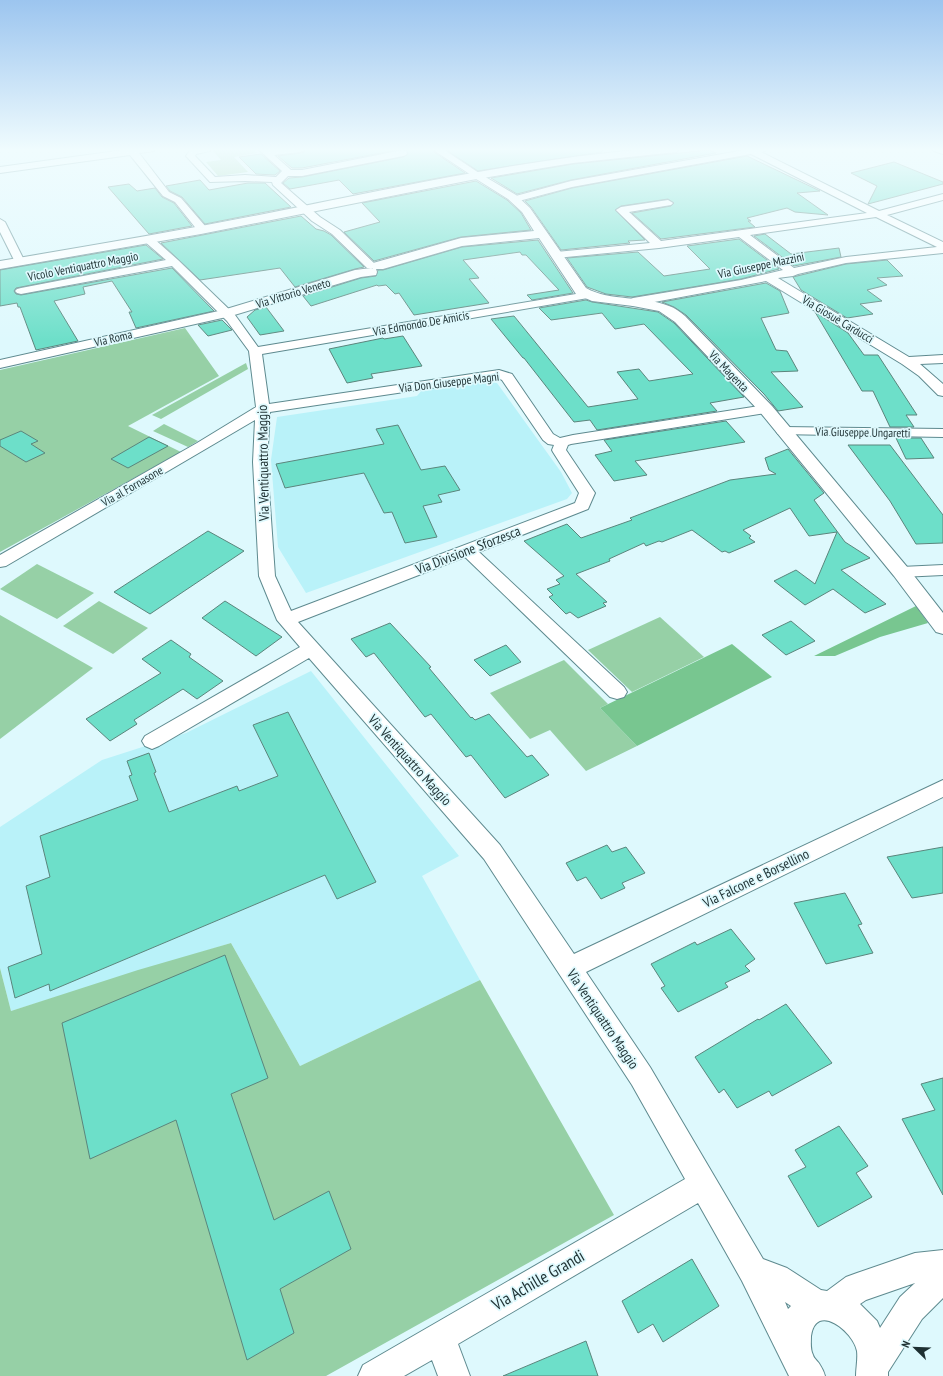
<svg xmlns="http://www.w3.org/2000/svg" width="943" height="1376" font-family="'PT Sans Narrow',sans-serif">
<rect width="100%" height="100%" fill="#def9fd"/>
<!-- built -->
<g fill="#b9f2f9">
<polygon points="487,381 497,383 561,472 572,493 567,499 306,593 278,547 271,460 277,417 417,396 422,390"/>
<polygon points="311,671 459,856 422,876 480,980 300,1066 231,943 11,1011 0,968 0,827 102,760 186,733"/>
</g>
<!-- green -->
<g fill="#96d0a6">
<polygon points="220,149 253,149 257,153 234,157 248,172 218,176 206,162 221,160 212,150"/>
<polygon points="185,328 219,376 128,426 181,452 0,552 0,370"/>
<polygon points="246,363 248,369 161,419 152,415"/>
<polygon points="164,424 198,441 188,447 153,431"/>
<polygon points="37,564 94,593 57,619 0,589"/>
<polygon points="99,601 148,628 113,654 63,626"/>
<polygon points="0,615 93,668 0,739"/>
<polygon points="660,617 704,657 632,692 588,650"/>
<polygon points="564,660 608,704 600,708 637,746 586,771 550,730 530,739 490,693"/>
<polygon points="231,943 300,1066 480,980 614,1215 326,1376 0,1376 0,968 11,1011 138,970"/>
</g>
<!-- forest -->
<g fill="#78c690">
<polygon points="916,606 928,623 880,637 835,656 814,656"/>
<polygon points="732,644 772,677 637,746 600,708"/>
</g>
<!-- building -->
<g fill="#6ddfc9" stroke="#5b857c">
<polygon points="306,149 402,149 302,168 292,168 278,156 300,153 304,152"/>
<polygon points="404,149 433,149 434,152 465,173 353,194 339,180 290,189 283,183 289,178 302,177 403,157 408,154 407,150"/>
<polygon points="445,149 602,149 602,152 478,171"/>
<polygon points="709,150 716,153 571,180 517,194 491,178 573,164"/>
<polygon points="261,154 280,171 275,175 256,174 239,157"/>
<polygon points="747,156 820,191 797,193 828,215 795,212 787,208 747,218 751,221 748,221 755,227 661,239 632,213 671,206 674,203 668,199 621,206 615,210 645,240 628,241 630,243 561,250 531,207 525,201 572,188"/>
<polygon points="894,162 943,182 943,184 868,204 877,186 851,173"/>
<polygon points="200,180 209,190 248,183 265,183 291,207 205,224 182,197 170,191 166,186"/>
<polygon points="476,181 507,200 521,213 531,230 461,237 374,261 344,232 380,222 362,203"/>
<polygon points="129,184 137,191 155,188 162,197 174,203 192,226 149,234 108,187"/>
<polygon points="301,216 316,229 324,231 331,235 364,267 355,269 295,287 280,268 200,280 161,243"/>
<polygon points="765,234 791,254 839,248 841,257 794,266 754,236"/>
<polygon points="739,239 779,269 741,279 632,297 606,294 587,287 567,258 638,252 664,276 710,269 687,246"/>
<polygon points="538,240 573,293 532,300 527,295 559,290 526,255 522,255 520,252 463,260 479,278 469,279 489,303 414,315 399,293 395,294 386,285 378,286 377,285 311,306 303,296 361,278 376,276 378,270 383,270 462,247"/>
<polygon points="146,245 163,259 21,287 16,288 14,291 16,294 21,295 172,268 214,311 136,328 129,312 132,312 112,281 83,287 85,294 54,301 78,341 36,350 20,307 18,307 17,303 0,306 0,270"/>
<polygon points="887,260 903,276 877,278 887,285 867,290 882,301 860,304 873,314 847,318 801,290 793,277 846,264"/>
<polygon points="766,283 780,291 789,313 761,318 776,350 787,351 798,371 771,372 803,407 778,411 764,394 686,315 674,307 662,302"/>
<polygon points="586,300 592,302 658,312 674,323 744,397 710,403 717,411 597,430 590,420 574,422 524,358 523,358 491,319 514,316 588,407 638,399 617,372 639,369 649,381 693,374 644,324 615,329 602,313 551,320 539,308"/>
<polygon points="266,307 284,331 260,335 247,317 255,310"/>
<polygon points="815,312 848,333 864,355 878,355 917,415 906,415 914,427 890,427 873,391 862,391"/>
<polygon points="222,320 232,330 208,336 198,325"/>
<polygon points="403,336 422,366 371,374 373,378 347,383 329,349 383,338 384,339"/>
<polygon points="726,421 745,442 635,461 647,475 614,481 595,455 612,451 604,440"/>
<polygon points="398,425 421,470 445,466 460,490 438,495 442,502 423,506 437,537 405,543 392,512 384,513 364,473 285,488 276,464 384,444 376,429"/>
<polygon points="21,431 38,441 31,444 45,453 26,462 0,446 0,440"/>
<polygon points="149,437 168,446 128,468 111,459"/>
<polygon points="896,438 921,438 934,458 906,459"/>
<polygon points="848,445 890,445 943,515 943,543 916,544 890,501"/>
<polygon points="788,449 824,493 814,500 845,542 870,558 841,570 886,604 865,613 833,589 805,605 774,581 796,570 815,584 837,532 809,536 790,508 743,530 751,536 749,538 755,542 729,553 725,551 722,552 692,530 662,542 659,541 646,546 644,543 609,559 610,561 576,574 607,602 603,603 606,606 578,618 570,612 566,614 549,597 553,595 547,589 560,584 556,580 564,576 524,541 567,524 581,538 632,520 630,518 730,480 776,474 769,470 765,458"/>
<polygon points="208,531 244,551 150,614 114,592"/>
<polygon points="225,601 282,637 256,656 202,618"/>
<polygon points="791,621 815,641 786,655 762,635"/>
<polygon points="390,623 431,667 429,668 471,718 472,717 475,720 489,714 527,757 532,755 549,775 505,798 471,755 466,757 431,714 425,717 374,653 366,657 351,639"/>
<polygon points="171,640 191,654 189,657 223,681 197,699 183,689 134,720 137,724 110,741 86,719 161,673 142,659"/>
<polygon points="506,645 521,662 490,676 474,660"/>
<polygon points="288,712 376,882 337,899 325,875 50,991 49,984 15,998 8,967 42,954 26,886 50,877 40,836 138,800 129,776 132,775 127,761 149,753 156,772 154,773 169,812 237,786 239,791 278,776 253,725"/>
<polygon points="607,845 612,852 626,847 645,873 622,883 625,888 601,899 586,877 577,881 566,863"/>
<polygon points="943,847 943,893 912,898 887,857"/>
<polygon points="845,893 862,924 858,925 873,953 826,964 794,903"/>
<polygon points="731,929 755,959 745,966 750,971 725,983 728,987 678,1012 661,988 665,986 651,964 695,942 697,945"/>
<polygon points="225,955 268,1078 231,1094 274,1220 329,1191 351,1249 280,1289 294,1333 247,1360 176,1120 90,1159 62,1023"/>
<polygon points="786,1004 832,1063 772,1096 769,1091 737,1108 724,1089 719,1093 695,1057 758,1019 759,1020"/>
<polygon points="943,1078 943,1195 902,1119 935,1110 921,1084"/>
<polygon points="839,1126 868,1166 856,1173 872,1197 818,1227 788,1176 806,1167 795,1150"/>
<polygon points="692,1259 719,1306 663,1342 653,1324 638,1333 622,1301"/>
<polygon points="586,1341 598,1376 503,1376"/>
</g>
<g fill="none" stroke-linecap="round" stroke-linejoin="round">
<!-- street casing -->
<g stroke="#5e8a8f" stroke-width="2">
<g id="street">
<polygon points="131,149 155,149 154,151 139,153 169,192 181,198 206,227 207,229 206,231 198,231 175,202 163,196 130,155 0,173 0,167"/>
<polygon points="196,149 211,149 210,151 196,154 195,156 215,177 245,175 276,177 282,171 258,149 267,149 269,150 304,149 303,151 300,152 274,155 291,170 302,170 403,150 406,151 407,153 406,155 403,156 302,176 288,176 281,183 320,217 340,230 377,266 375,268 367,268 332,234 312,221 273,185 272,182 245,181 210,182 186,156 190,150"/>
<polygon points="434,149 443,149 482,175 477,178 474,177 435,151"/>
<path d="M750 149H766L765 151 761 152 879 211 943 194V200L887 215 943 242V253L846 263 798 274 793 276 778 278 909 357 943 355V363L920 364 943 384V396L938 395 919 376 902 364 766 281 633 306 629 304 627 302 629 300 633 298 741 280 783 270 739 237 659 248 556 258 551 255 556 252 650 243 616 210 621 207 668 200 673 203 671 205 629 212 661 241 867 213 751 154 572 187 515 202 510 199 512 197 571 181ZM876 217 937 247 846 257 794 268 750 235Z"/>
<polygon points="933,149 943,149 943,154 934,151"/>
<polygon points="0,219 5,222 25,262 24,264 16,264 0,232"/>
<path d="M148 236 152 237 178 260 235 315 258 347 588 292 592 293 594 295 592 297 588 298 262 354 269 404 499 370 512 374 553 434 560 438 573 435 766 405 771 406 773 409 771 412 766 413 571 444 568 445 566 450 595 493 588 509 479 552 624 687 627 692 624 697 617 699 610 697 465 557 298 622 500 845 574 954 943 780V797L586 972 650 1067 763 1259 787 1268 821 1290 827 1291 846 1277 857 1273 915 1253 943 1250V1298L922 1319 888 1372V1376H856C856 1368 858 1359 857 1351 853 1331 816 1302 811 1336 811 1343 810 1349 813 1355 814 1359 818 1361 820 1365 822 1368 824 1372 825 1376H789L742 1281 698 1203 458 1344 470 1376H438L432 1360 404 1376H358L363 1365 685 1179 632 1085 484 859 309 658 159 746 152 749 145 746 142 741 145 736 300 647 277 620 259 576 253 462 255 420 6 566 0 567V555L197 443 256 407 249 351 227 321 172 266 21 294 17 293 15 291 17 289 21 288 166 260 144 241 143 239ZM498 378 502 380 543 440 548 444 554 445 552 450 553 452 579 493 575 503 291 611 275 576 267 462 270 412ZM915 1283 900 1297 880 1328 877 1321 860 1304 866 1300ZM785 1302 791 1306 788 1309Z"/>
<polygon points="783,427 943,429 943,437 778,434 776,431 778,428"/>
<polygon points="943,565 943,575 901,577 895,576 893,572 895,568 901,567"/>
</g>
</g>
<!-- secondary casing -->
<g stroke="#5e8a8f" stroke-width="2">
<g id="secondary">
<path d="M477 172 516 195 530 208 586 288C611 302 643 295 669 306 675 308 680 312 685 316L772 406 908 568 943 613V634L936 632 894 576 760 412 675 322 659 311 633 306 592 301 576 294 539 238 462 246 383 269H373L372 266 373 263 461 238 534 231 522 212 508 199 473 177 472 175 473 173Z"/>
<polygon points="371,268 376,269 377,272 376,275 361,277 231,316 0,368 0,360 223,310 355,270"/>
</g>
</g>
<!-- primary casing -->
<g stroke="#5e8a8f" stroke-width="2">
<path id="primary" d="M646 149H681L676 152 573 163 471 180 201 234 0 269V261C90 246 180 231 269 213 394 188 519 160 646 149Z"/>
</g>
<!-- street -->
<use href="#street" fill="#fff" fill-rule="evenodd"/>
<!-- secondary -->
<use href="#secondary" fill="#fff" fill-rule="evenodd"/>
<!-- primary -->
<use href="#primary" fill="#fff" fill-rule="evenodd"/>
</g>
<!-- sky -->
<linearGradient id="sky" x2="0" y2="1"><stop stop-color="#9cc5ef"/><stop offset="0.44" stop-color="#f0fcfe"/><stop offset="1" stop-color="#f0fcfe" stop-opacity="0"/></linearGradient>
<rect width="943" height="341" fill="url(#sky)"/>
<g text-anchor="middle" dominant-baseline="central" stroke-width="3.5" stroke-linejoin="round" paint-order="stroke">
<!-- far-street labels -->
<g font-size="12" fill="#1e3032" stroke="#def9fd">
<text transform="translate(761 265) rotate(-12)">Via Giuseppe Mazzini</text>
<text transform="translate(83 266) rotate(-11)">Vicolo Ventiquattro Maggio</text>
<text transform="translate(293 293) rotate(-17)">Via Vittorio Veneto</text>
<text transform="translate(838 319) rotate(31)">Via Giosuè Carducci</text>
<text transform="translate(421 323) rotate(-10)">Via Edmondo De Amicis</text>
<text transform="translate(113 338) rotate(-13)">Via Roma</text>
<text transform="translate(729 371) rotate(46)">Via Magenta</text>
<text transform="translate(449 382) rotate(-7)">Via Don Giuseppe Magni</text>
<text transform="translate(863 432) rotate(1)">Via Giuseppe Ungaretti</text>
<text transform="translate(132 486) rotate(-30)">Via al Fornasone</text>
</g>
<!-- street labels -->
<g font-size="14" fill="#1e3032" stroke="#def9fd">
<text transform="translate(263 463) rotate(-91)">Via Ventiquattro Maggio</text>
<text transform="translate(468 550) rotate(-21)">Via Divisione Sforzesca</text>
<text transform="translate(410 760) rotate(48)">Via Ventiquattro Maggio</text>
<text transform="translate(756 878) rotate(-26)">Via Falcone e Borsellino</text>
<text transform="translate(603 1019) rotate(56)">Via Ventiquattro Maggio</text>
</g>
<!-- near-street labels -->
<g font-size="17" fill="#1e3032" stroke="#def9fd">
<text transform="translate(538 1280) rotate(-30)">Via Achille Grandi</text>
</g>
</g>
<!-- north arrow -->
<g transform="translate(915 1348) rotate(293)" stroke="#def9fd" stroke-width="3" paint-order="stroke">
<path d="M0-3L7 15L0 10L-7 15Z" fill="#1e3032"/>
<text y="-6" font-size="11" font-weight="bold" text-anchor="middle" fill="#1e3032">N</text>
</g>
</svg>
